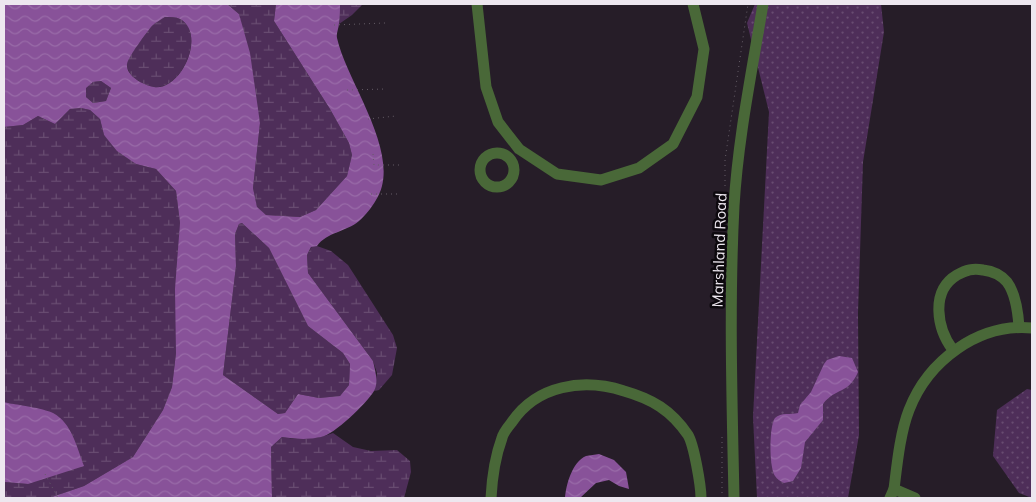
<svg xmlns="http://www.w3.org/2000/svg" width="1036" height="502" font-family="Mulish,sans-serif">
<defs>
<pattern id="green-dots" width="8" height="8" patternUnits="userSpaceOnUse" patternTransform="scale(1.25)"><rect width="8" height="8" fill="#4e2e59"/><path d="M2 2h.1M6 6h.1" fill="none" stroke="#684c71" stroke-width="1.8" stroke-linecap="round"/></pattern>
<pattern id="wetland-marsh" width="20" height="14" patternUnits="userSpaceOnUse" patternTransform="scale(1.25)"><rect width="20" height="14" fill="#4e2e59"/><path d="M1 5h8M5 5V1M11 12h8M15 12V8" fill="none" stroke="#684c71"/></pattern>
<pattern id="water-waves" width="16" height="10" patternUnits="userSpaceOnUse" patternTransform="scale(1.25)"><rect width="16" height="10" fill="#885299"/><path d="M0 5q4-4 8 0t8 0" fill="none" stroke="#996ba8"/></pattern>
</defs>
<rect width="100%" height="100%" fill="#261d28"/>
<!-- green -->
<g fill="url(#green-dots)">
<polygon points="755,4 881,4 884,32 863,162 858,313 859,435 848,498 757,498 753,417 769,112 747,23"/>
<polygon points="1027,389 1032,390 1032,498 1019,493 993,456 997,410"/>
</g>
<!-- wetland -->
<g fill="url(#wetland-marsh)">
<polygon points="227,4 276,4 274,21 330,109 349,143 352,155 347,176 316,210 300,217 266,215 257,208 253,188 260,123 239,14"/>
<polygon points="340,4 363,4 352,15 339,24"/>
<path d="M165 17C170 17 176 17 180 19 207 34 181 91 154 87 143 85 126 76 127 63 128 57 147 32 152 26 156 22 161 20 165 17Z"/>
<polygon points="101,81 111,88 106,101 93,103 86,97 86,87 93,82"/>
<polygon points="81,108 90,110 100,119 104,135 136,164 156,169 176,191 180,223 176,353 172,387 163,410 133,457 84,486 49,498 4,498 4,482 28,484 52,413 4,402 4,127 23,125 38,116 55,124 70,109"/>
<polygon points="242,223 269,248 308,326 343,353 350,364 349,385 340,396 319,398 298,394 285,413 278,414 223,375 236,266 235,234 239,224"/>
<polygon points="312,246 317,246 331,251 348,265 393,335 397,348 392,375 379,390 374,391 377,373 373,361 308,273 307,255"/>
<path d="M333 433 353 447 371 451 397 450 410 461 411 472 404 498H272L271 447 282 437C299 440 316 440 333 433Z"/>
</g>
<!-- water -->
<g fill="url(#water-waves)" fill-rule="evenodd">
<path d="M4 4H227L239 14 250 53 260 123 253 188 257 207 266 215 300 217 316 210 347 176 352 155 349 143 330 109 274 21 276 4H340C340 10 340 17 339 23 339 28 336 33 337 38 347 83 404 156 376 200 372 207 365 216 359 221 346 232 327 232 317 246L311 247 307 255 308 273 373 361C375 370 379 382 374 391 367 403 334 435 321 437 308 440 295 439 282 437L271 447 272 498H49L84 486 133 457 163 410 172 387 176 353 175 289 180 223 176 191 156 169 136 164 117 151 104 135 100 119 90 110 81 108 70 109 55 124 38 116 23 125 4 127ZM165 17C170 17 176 17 180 19 207 34 181 91 154 87 143 85 126 76 127 64 128 57 147 32 152 26 156 22 161 20 165 17ZM101 81 111 88 106 101 93 103 86 97V88L93 82ZM242 223 269 248 308 326 343 353 350 364 349 385 340 396 319 398 298 394 285 413 278 414 223 375 236 266 235 234 239 224Z"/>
<path d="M839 356 852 358 858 372C848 395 836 387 823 404V420L805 442 801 468 793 481 784 483C780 481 777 479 775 476 769 467 769 426 775 418 781 412 791 415 798 413L800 405 811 392 824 364 827 360Z"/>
<path d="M4 402C16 405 43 408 53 413 72 423 77 448 84 466L28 484 4 482Z"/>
<path d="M599 454 614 460 626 472 629 489 619 486 609 480 596 483 580 498H565C566 485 572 462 586 456 590 455 595 455 599 454Z"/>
</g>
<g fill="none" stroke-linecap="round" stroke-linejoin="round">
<!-- path -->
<g stroke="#655d67" stroke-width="1" stroke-dasharray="1 4" stroke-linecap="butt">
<polyline points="334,25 385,23"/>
<polyline points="347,90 386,89"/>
<polyline points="368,119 396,116"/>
<polyline points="373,154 374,165 402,165"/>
<polyline points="725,186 725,160 748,4"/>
<polyline points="371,194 397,194"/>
<polyline points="45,474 58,498"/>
<polyline points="722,498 722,435"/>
</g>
<!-- minor -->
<g stroke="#496838" stroke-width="11">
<polyline points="477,4 486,87 498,122 519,149 557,174 601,180 639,168 673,144 697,97 704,49 693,4"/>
<circle cx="497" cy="170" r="17"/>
<path d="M953 350C937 329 930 291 957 275 966 270 973 268 983 270 992 271 1001 275 1007 282 1016 294 1018 312 1019 327"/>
<polyline points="894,489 915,498"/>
<path d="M491 498C492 479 495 457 502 438 503 433 508 427 512 422 537 385 583 378 624 391 652 399 671 410 688 435 694 445 701 486 701 498"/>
<path d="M734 498C732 401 729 304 734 206 738 138 752 71 763 4"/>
<path d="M890 498 894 489C897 465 900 433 909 410 928 361 978 323 1032 328"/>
</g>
</g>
<g text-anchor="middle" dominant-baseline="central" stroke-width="5" stroke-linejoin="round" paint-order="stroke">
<!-- street labels -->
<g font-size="15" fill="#ede7ef" stroke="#0d090e">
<text transform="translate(719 250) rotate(-88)">Marshland Road</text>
</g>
</g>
<!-- border -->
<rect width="1036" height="502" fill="none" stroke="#ede7ef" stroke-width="10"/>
</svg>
